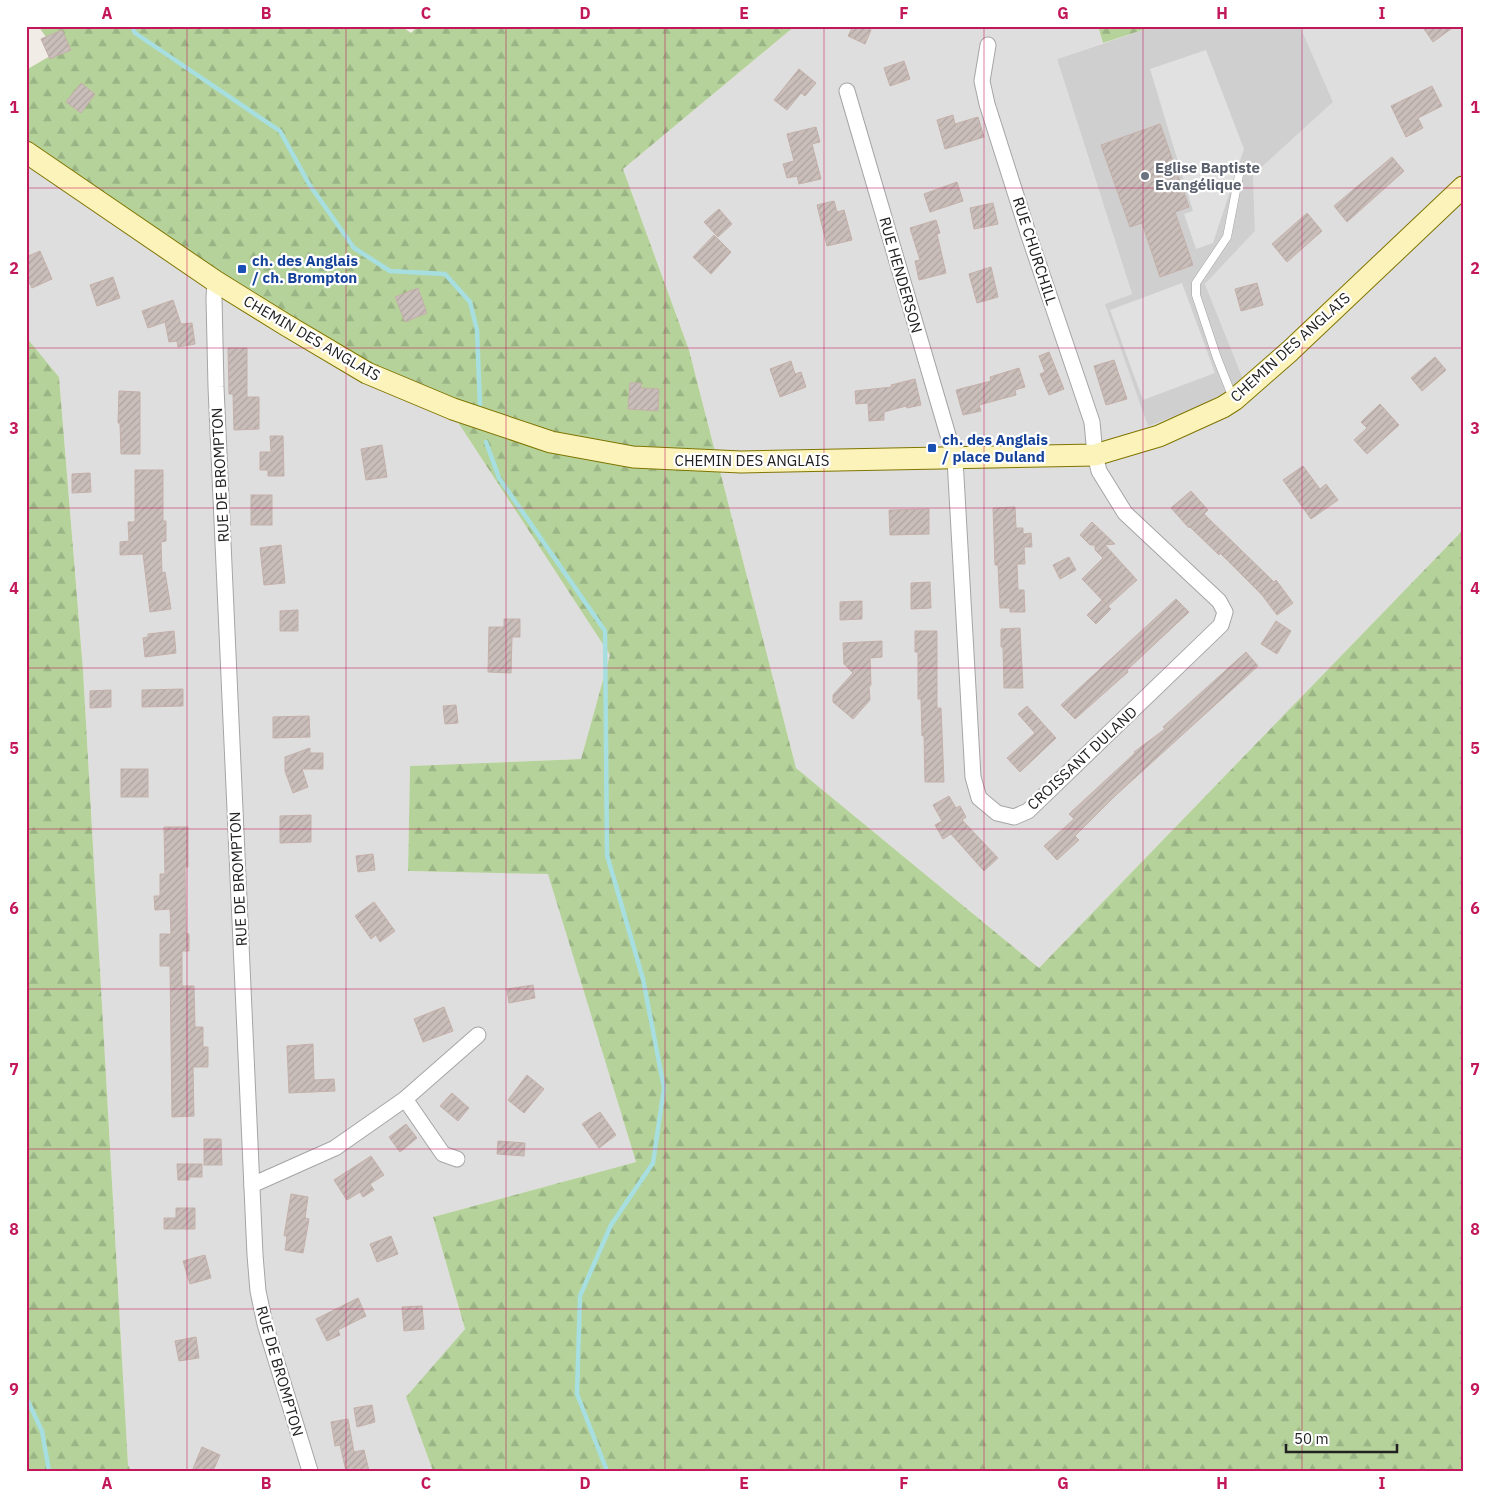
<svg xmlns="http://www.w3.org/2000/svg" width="1489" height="1497" font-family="'IBM Plex Sans',sans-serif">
<defs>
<pattern id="forest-firs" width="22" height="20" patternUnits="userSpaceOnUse" patternTransform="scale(1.25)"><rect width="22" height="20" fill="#b5d29b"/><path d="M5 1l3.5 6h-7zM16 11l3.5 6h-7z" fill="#9bb485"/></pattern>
<pattern id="building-hatch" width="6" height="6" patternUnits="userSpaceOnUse" patternTransform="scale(1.25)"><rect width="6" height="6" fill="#cabeba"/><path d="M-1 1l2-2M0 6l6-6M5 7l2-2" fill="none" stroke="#ada3a0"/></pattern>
</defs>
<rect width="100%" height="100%" fill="#f2ece7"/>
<!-- residential -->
<g fill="#dfdede">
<polygon points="795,26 1098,26 1103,43 1057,59 1132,294 1105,304 1243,379 1205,284 1255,231 1253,175 1333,102 1300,26 1463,26 1463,530 1039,968 796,768 689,350 623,169"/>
<polygon points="26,144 448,407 610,655 581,759 410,766 408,871 548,873 636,1162 433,1217 465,1329 407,1397 433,1471 131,1471 128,1465 83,670 59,377 26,337"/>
</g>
<!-- religious -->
<polygon fill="#cfcfcf" points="1155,26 1300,26 1333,102 1253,175 1255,231 1205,284 1243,379 1230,389 1200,407 1148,426 1105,304 1132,294 1057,59"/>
<!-- forest -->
<g fill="url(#forest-firs)">
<polygon points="38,26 401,26 411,33 418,26 795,26 623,169 689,350 796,768 1039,968 1463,530 1463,1471 433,1471 406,1397 465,1329 433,1217 636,1162 548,874 408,871 410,766 581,759 610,655 448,407 230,284 26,144 26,70 57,52"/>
<polygon points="1098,26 1155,26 1103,43"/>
<polygon points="26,337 59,377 83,670 128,1465 131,1471 26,1471"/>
</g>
<!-- parking -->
<g fill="#e1e1e1">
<polygon points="1206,50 1244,149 1213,243 1196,249 1184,214 1193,211 1150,69"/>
<polygon points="1182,283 1215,373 1143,400 1110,310"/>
</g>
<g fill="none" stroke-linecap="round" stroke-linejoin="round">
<!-- stream -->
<g stroke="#a7dee0" stroke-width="4.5">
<polyline points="132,26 135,33 280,131 309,184 354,248 390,271 445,274 470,302 477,330 480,405"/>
<polyline points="486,442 499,478 605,631 607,855 643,979 664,1088 653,1163 611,1225 580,1296 577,1394 607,1471"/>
<polyline points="26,1397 42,1431 49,1471"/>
</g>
</g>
<!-- building -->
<g fill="url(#building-hatch)" stroke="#c4b0a9">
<polygon points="853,26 864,26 871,30 865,44 848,36"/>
<polygon points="1422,26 1455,26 1433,42"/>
<polygon points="62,30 71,50 50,59 41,39"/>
<polygon points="904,61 910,79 890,86 884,68"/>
<polygon points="799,69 816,83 805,96 801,93 787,110 774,100"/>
<polygon points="81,83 95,94 81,113 66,102"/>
<polygon points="1432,86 1442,106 1418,118 1423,128 1406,137 1391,106"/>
<polygon points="953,115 955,124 978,117 984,137 945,149 937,120"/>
<polygon points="1160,124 1189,207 1175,212 1193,265 1160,277 1142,223 1130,227 1101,145"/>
<polygon points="816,127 820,142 812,144 821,179 799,184 797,176 787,178 783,164 794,161 787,134"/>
<polygon points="1392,157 1404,171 1347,222 1334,206"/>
<polygon points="957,182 963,201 930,212 924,194"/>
<polygon points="834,201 837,212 844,210 852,240 827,246 817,205"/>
<polygon points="993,203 998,224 974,229 970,208"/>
<polygon points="719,209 732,224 718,237 704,222"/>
<polygon points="1307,213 1322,231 1287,262 1272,244"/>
<polygon points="936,220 940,233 937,234 946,273 919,280 915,261 920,260 910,228"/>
<polygon points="714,235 731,252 711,274 693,257"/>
<polygon points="40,251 52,279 32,288 26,276 26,257"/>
<polygon points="991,267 998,297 977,303 969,274"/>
<polygon points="113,277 120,298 97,306 90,285"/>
<polygon points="1257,283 1263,305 1241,311 1235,289"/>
<polygon points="418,288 427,313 405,322 395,297"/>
<polygon points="173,300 181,324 192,323 195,344 178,347 177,341 169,342 165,322 148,328 142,311"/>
<polygon points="228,348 247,348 247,397 259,397 259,429 234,430 233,394 229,394"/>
<polygon points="1049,352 1064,389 1049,395 1040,374 1045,372 1039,356"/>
<polygon points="1435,357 1446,370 1422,391 1411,378"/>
<polygon points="1114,360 1127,399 1106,405 1094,366"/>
<polygon points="791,361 795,374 801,372 806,387 780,397 770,369"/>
<polygon points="1019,368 1025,387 1015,390 1016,395 979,405 981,411 963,415 956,390 991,381 990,377"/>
<polygon points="915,379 921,405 907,408 906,406 884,412 884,420 869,421 868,403 856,404 855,391 892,387 891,385"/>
<polygon points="630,383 641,383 641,388 659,389 658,411 628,409"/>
<polygon points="119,391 140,392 140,454 121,454 120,423 118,423"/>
<polygon points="1380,404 1399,425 1367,454 1354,440 1367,428 1361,422"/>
<polygon points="270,436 283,436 284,476 268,476 268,470 260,470 260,452 271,452"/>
<polygon points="382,445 387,477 366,480 361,449"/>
<polygon points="1303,466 1320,489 1326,484 1338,500 1311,519 1283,480"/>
<polygon points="135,470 163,470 163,521 166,521 166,541 161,542 162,573 165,572 171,609 150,612 143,554 120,555 120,542 129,541 128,522 135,522"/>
<polygon points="90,473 91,492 72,493 72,474"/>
<polygon points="1191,491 1208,510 1204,514 1274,582 1276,580 1293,603 1277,615 1262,595 1220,553 1219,555 1190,527 1189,528 1171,508"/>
<rect x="251" y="495" width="21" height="30"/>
<polygon points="1015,507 1016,528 1023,528 1023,534 1031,533 1032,547 1024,547 1025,564 1017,564 1018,590 1024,590 1025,612 1010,612 1010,608 1000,608 998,565 995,565 993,508"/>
<polygon points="929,509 929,534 890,535 889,510"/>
<polygon points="1092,522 1115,544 1105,545 1137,580 1108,606 1111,609 1096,624 1087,615 1102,600 1106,604 1082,579 1103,558 1095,550 1095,545 1090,545 1080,535"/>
<polygon points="281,545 285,583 264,585 260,548"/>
<polygon points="1069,557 1076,570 1060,579 1053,565"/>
<polygon points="930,582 931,608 911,609 911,583"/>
<polygon points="1176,599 1189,612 1127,670 1128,672 1075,719 1061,705"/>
<polygon points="862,601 862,619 840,620 840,602"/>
<polygon points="298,610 298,631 280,631 280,611"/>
<polygon points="504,619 520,619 520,637 512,637 511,673 488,672 489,627 504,627"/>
<polygon points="1276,621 1291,631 1277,654 1261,644"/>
<polygon points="1020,628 1023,688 1004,688 1003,647 1001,647 1001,629"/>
<polygon points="174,631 176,653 145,657 143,638 148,637 148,634"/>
<polygon points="915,631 937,631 937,708 941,708 944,782 925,782 924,735 922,736 921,699 918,699 918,652 915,652"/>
<polygon points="882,641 882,657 870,658 871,685 869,687 870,700 853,719 833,702 833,695 853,673 844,664 843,643"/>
<polygon points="1246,652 1258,666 1115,796 1075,836 1079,840 1057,860 1044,846 1074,819 1069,814 1135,753 1134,752 1165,729 1163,727"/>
<polygon points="183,689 183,706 142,707 142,690"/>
<polygon points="111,690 111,707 90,708 90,691"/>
<polygon points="456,705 458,723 445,724 443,706"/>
<polygon points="1027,706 1056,738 1020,772 1007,758 1035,733 1018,714"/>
<polygon points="309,716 310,737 273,738 273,717"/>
<polygon points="310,748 310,753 323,753 323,769 302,769 308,787 293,793 285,771 285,757"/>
<rect x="121" y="769" width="27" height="28"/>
<polygon points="949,796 956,808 960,806 966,817 962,820 998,858 984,871 951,834 943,839 935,825 942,821 933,805"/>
<polygon points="311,815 311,842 280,843 280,816"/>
<polygon points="164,827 188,827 188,867 185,867 186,934 189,934 189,951 182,951 182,986 194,986 195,1027 203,1027 203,1047 208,1047 208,1067 193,1067 194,1116 172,1117 170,966 160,966 160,934 171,934 170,909 155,910 154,896 160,896 160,874 165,874"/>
<polygon points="373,854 375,870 358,872 356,856"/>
<polygon points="374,902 395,931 380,942 376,935 371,939 355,916"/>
<polygon points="533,985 535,998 509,1003 507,989"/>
<polygon points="444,1007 453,1031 423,1042 414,1019"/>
<polygon points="313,1044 314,1080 334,1079 335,1091 289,1093 287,1046"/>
<polygon points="527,1075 544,1089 524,1113 508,1100"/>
<polygon points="452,1093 469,1108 458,1121 440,1106"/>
<polygon points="600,1112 616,1135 599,1148 582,1124"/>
<polygon points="406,1124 417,1138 400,1152 389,1137"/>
<polygon points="204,1139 221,1139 222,1165 204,1165"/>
<polygon points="498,1141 525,1143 524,1156 497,1154"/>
<polygon points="371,1156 384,1175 370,1184 374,1190 363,1197 360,1192 347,1200 334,1180"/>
<polygon points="177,1164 202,1164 202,1177 189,1177 189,1180 178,1180"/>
<polygon points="291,1194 308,1197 305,1218 309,1219 303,1253 285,1250 287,1236 284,1236"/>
<polygon points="176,1208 195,1208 195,1229 164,1229 164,1218 176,1218"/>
<polygon points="391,1236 398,1254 377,1262 370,1244"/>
<polygon points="205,1255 211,1278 190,1284 183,1261"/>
<polygon points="358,1298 366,1316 338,1330 340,1335 327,1341 316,1319"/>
<polygon points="422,1306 424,1329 404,1331 402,1307"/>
<polygon points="196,1337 199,1358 179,1361 175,1341"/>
<polygon points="372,1405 375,1422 357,1427 354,1408"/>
<polygon points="348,1419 354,1452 364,1450 369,1471 346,1471 340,1445 335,1446 331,1422"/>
<polygon points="202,1447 220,1455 213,1471 192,1471"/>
</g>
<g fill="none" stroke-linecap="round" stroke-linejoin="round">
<!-- lane casing -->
<g stroke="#a5a5a5" stroke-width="9">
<polyline id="lane" points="1233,398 1217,358 1196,295 1196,283 1227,237 1240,170"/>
</g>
<!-- street casing -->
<g stroke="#a5a5a5" stroke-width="17">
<g id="street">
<polyline points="847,91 955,459 973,777 979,798 997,813 1014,817 1028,811 1221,625 1225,612 1219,601 1125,513 1099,471 1095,455 1092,422 1029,236 987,104 982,81 988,45"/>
<polyline points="215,281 214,298 216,387 255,1255 258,1291 265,1324 310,1471"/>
<polyline points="405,1099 443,1154 457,1159"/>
<polyline points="252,1185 335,1148 405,1099 478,1035"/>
</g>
</g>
<!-- secondary casing -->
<g stroke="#7f7501" stroke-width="23">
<polyline id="secondary" points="26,152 215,281 286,325 367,373 453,409 551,442 633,457 741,462 1095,455 1159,436 1223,407 1234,400 1290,351 1463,187"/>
</g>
<!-- lane -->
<use href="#lane" stroke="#fff" stroke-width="8"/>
<!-- street -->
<use href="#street" stroke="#fff" stroke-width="15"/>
<!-- secondary -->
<use href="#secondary" stroke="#fcf3bb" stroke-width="21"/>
</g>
<!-- grid -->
<path fill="none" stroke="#c2185b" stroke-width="1" stroke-opacity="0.55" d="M187 26V1471M346 26V1471M506 26V1471M665 26V1471M824 26V1471M984 26V1471M1143 26V1471M1302 26V1471M26 188H1463M26 348H1463M26 508H1463M26 668H1463M26 829H1463M26 989H1463M26 1149H1463M26 1309H1463"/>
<!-- markers -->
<circle fill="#6b7280" stroke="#fff" stroke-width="2" cx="1145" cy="176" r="5"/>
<g fill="#1a4fb4" stroke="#fff" stroke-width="2">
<rect x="237" y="264" width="10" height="10" rx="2.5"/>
<rect x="927" y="443" width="10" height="10" rx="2.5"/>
</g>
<g text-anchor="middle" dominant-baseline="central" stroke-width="4.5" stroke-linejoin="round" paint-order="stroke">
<!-- worship labels -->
<g font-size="15" font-weight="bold" fill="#5b616d" stroke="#fff" text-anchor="start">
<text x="1155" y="167">Eglise Baptiste<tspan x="1155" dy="17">Evangélique</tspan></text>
</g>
<!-- street labels -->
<g font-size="15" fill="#212121" stroke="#fff">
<text transform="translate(1035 251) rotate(72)">RUE CHURCHILL</text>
<text transform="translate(901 275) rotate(74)">RUE HENDERSON</text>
<text transform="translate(312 338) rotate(30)">CHEMIN DES ANGLAIS</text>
<text transform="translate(1290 347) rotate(-42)">CHEMIN DES ANGLAIS</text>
<text x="752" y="460">CHEMIN DES ANGLAIS</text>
<text transform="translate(220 475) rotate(-93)">RUE DE BROMPTON</text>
<text transform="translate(1082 758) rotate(-43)">CROISSANT DULAND</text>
<text transform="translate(238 879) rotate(-93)">RUE DE BROMPTON</text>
<text transform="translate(280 1371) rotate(74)">RUE DE BROMPTON</text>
</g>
<!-- transit labels -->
<g font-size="15" font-weight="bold" fill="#164399" stroke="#fff" text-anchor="start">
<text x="252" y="260">ch. des Anglais<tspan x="252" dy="17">/ ch. Brompton</tspan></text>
<text x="942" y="439">ch. des Anglais<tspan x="942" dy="17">/ place Duland</tspan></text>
</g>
</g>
<!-- border -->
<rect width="1489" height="1497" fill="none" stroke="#ffffff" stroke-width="55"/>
<!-- scale -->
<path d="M1286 1444v8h111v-8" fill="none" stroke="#212121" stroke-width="2.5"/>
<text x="1294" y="1444" font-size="15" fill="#212121" stroke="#ffffff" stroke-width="4" paint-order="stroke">50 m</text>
<rect x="28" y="28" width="1434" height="1442" fill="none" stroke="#c2185b" stroke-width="2"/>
<g font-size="16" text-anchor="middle" font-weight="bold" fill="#c2185b">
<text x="107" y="19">A</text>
<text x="266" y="19">B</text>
<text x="426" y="19">C</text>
<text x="585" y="19">D</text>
<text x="744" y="19">E</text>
<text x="904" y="19">F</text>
<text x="1063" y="19">G</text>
<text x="1222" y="19">H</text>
<text x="1382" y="19">I</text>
<text x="14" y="113">1</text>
<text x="1475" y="113">1</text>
<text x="14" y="274">2</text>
<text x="1475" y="274">2</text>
<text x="14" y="434">3</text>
<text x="1475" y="434">3</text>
<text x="14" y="594">4</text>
<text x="1475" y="594">4</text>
<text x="14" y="754">5</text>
<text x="1475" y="754">5</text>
<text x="14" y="914">6</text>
<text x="1475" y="914">6</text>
<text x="14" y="1075">7</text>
<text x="1475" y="1075">7</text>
<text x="14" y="1235">8</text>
<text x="1475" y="1235">8</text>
<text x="14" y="1395">9</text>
<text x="1475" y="1395">9</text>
<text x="107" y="1489">A</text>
<text x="266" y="1489">B</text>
<text x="426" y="1489">C</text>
<text x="585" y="1489">D</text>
<text x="744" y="1489">E</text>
<text x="904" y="1489">F</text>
<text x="1063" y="1489">G</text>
<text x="1222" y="1489">H</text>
<text x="1382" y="1489">I</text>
</g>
</svg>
